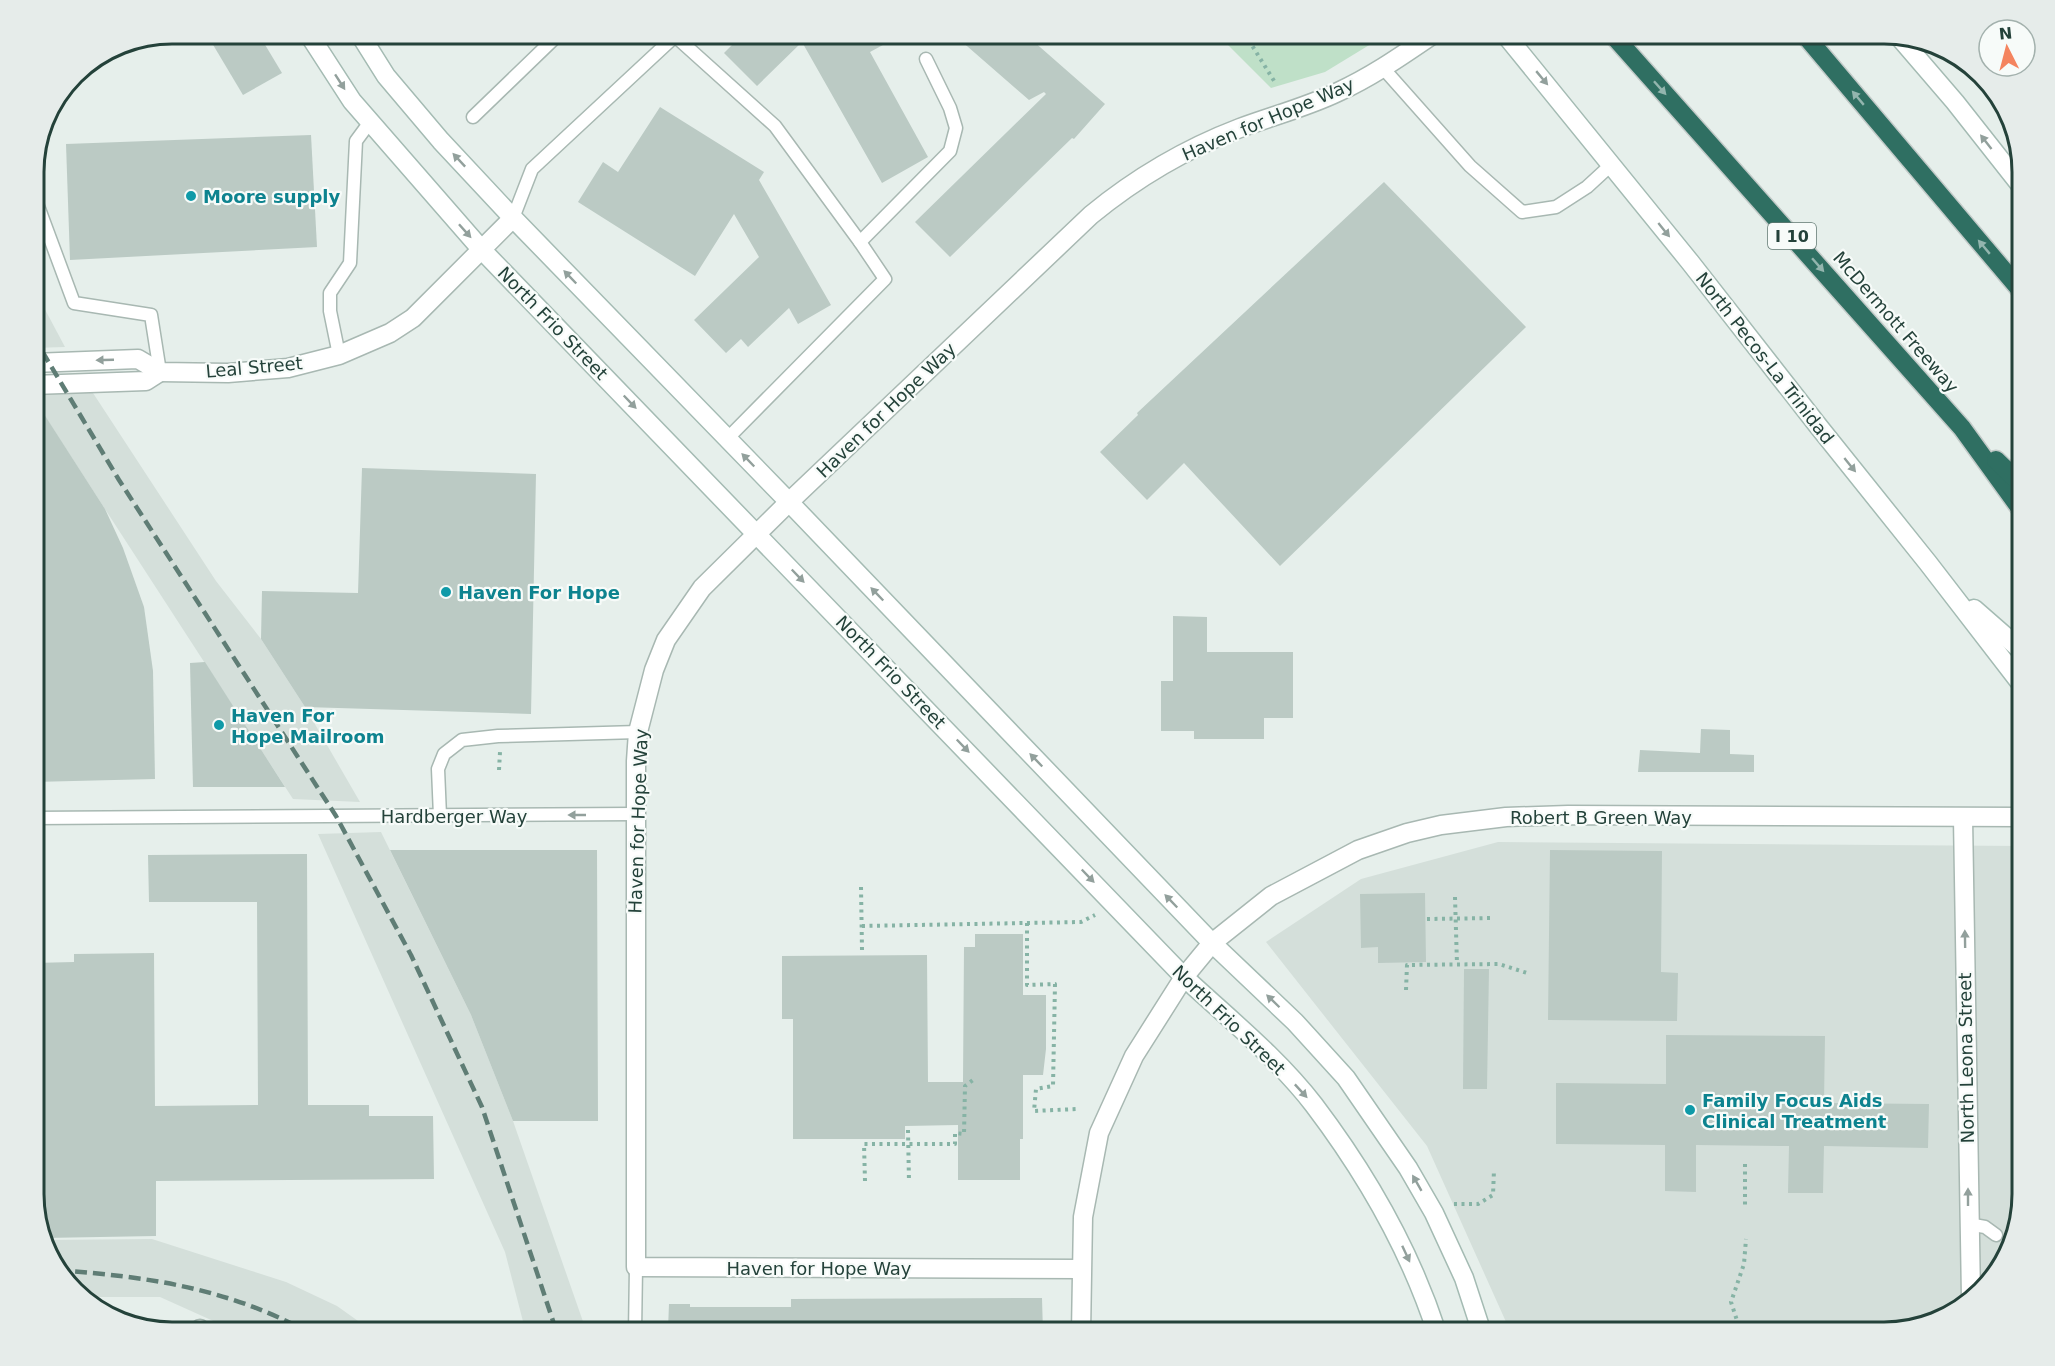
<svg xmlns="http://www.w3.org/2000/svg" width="2055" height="1366" font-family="'DejaVu Sans',sans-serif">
<rect width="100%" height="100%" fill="#e6efeb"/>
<!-- built -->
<g fill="#d4dfda">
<polygon points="33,287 65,347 33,348"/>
<polygon points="33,387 93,393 216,581 261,639 305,707 360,802 293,799 33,398"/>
<polygon points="381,832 471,1015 513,1121 587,1333 526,1333 505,1252 318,834"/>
<polygon points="1498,842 2022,846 2022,1195 1998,1272 1952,1315 1884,1333 1511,1333 1427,1146 1266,942 1361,879"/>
<polygon points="152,1239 286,1282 337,1306 375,1333 240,1333 160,1297 83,1297 51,1263 44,1240"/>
</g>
<!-- green -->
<polygon fill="#bfe0c8" points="1216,33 1389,33 1325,72 1271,88"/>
<!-- building -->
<g fill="#bbcac4">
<polygon points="206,33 258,33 282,73 243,95"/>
<polygon points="744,33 905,33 870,52 928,157 882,183 802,42 757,86 724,53"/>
<polygon points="952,33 1024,33 1105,104 1074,139 1072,138 950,257 915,222 1046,94 1044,92 1029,100"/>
<polygon points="660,107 764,172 759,180 831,305 798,324 789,308 748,347 741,339 726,353 694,320 759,257 734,214 695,276 578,202 603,162 618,172"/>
<polygon points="311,135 317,247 70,260 66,144"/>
<polygon points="1384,182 1526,327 1280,566 1184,463 1147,500 1100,452 1138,415 1137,413"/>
<polygon points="33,397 105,509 123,548 144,607 153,671 155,779 33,782"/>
<polygon points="362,468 536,474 531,714 305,707 261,639 262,591 358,593"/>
<polygon points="1173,616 1207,617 1207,652 1293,652 1293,718 1264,718 1264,739 1194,739 1194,731 1161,731 1161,681 1173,681"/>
<polygon points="205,662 285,787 193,787 190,663"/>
<polygon points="1701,729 1730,730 1730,754 1754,755 1754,772 1638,772 1640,750 1700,753"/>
<polygon points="390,850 597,850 598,1121 513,1121 471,1015"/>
<polygon points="1550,850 1662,851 1661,972 1678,973 1677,1021 1548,1020"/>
<polygon points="307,854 308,1105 369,1105 369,1116 433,1116 434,1179 156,1181 156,1236 44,1238 33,1203 33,963 74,962 74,954 154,953 155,1106 258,1105 257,902 149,902 148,855"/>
<polygon points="1425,893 1426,962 1378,963 1378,947 1361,948 1360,894"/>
<polygon points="975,934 1023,934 1023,995 1046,995 1046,1049 1043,1075 1023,1075 1023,1139 1020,1139 1020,1180 958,1180 958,1125 905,1126 905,1139 793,1139 793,1019 782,1019 782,956 927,955 928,1082 963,1082 964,947 975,947"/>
<polygon points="1464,969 1489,969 1487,1089 1463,1089"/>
<polygon points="1666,1035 1825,1036 1824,1103 1929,1104 1928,1148 1824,1146 1823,1193 1788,1193 1789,1146 1696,1145 1696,1192 1665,1191 1665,1145 1556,1144 1556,1083 1666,1084"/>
<polygon points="1042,1298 1043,1333 671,1333 671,1329 668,1329 669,1304 690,1304 690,1307 791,1307 791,1299"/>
</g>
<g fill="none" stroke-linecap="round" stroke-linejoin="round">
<!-- lane casing -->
<g stroke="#a8b8b2" stroke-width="15">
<g id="lane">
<polyline points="1383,68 1470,166 1522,212 1556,207 1587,187 1612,164"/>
<polyline points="473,117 560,33"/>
<polyline points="33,183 38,206 74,303 151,315 160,372"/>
<polyline points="513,218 532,169 675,36 775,126 860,242 885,279 727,439"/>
<polyline points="860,242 950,151 956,128 950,108 926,59"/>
<polyline points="339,355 330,311 330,293 350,263 356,141 370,122"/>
<polyline points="440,816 438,769 444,754 462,740 498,736 638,732"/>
<polyline points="33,818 635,814"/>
<polyline points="1968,1224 1985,1227 1996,1235"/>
<polyline points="635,1333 636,1267"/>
</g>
</g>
<!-- street casing -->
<g stroke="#a8b8b2" stroke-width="21">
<g id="street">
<polyline points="33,363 138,359 160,372 228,373 288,368 339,355 390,333 413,318 513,218"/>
<polyline points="33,385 146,381 160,372"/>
<polyline points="1963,818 1971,1298"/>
<path d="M1081 1269 636 1267V761L638 732 654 670 666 640 702 588 789 502 1091 215C1136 178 1185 149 1240 128 1272 116 1307 107 1338 92 1373 76 1404 54 1435 33"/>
<polyline points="200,1333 200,1329"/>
<polyline points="1081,1333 1083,1217 1099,1133 1134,1056 1184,977 1212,943 1271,896 1358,850 1407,833 1441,825 1506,817 1568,815 2022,817"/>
</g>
</g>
<!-- secondary casing -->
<g stroke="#a4bbb3" stroke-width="21">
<g id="secondary">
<path d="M308 33 352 101 481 249 1184 977C1228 1018 1277 1057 1314 1105 1367 1175 1410 1250 1437 1333"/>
<polyline points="359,33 386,76 441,141 513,218 789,502 1212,943 1295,1022 1346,1078 1408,1168 1434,1213 1464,1278 1482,1333"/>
<polyline points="1504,33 1690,262 1819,427 1928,563 2022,685"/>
<polyline points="1900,38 1955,102 2022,187"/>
<polyline points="1974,609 2022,651"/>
</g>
</g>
<!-- highway casing -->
<g stroke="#c2cac8" stroke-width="21">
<g id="highway">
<polyline points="1611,33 1962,428 2022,511"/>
<polyline points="1803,33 2022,292"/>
<polyline points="1996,460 2022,485"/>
</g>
</g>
<!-- path -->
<g stroke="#86b3a5" stroke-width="4" stroke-dasharray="3 4.5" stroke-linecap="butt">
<polyline points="1246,33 1248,39 1276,84"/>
<polyline points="499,770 500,752"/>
<polyline points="861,887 862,950"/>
<polyline points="1455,897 1457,964"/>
<polyline points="1427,919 1492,918"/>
<polyline points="1027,923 1027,985 1055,984 1053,1086 1036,1089 1034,1111 1076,1109"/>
<polyline points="862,926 1081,922 1095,915"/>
<polyline points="1406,990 1407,965 1499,964 1527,973"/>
<polyline points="908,1130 909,1182"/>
<polyline points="1745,1164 1745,1206"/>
<polyline points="865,1181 864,1144 955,1144 955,1133 964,1134 965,1086 973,1080"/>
<polyline points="1454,1204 1478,1204 1493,1195 1494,1170"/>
<polyline points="1741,1333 1731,1302 1744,1264 1746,1239"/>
</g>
<!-- lane -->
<use href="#lane" stroke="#fff" stroke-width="12"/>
<!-- street -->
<use href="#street" stroke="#fff" stroke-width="18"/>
<!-- secondary -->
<use href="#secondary" stroke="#fff" stroke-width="18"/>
<!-- highway -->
<use href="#highway" stroke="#2f6f62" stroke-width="18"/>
<!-- rail -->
<g stroke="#5f7d75" stroke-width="4.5" stroke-dasharray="12 6" stroke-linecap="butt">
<polyline points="33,336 119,480 336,816 411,955 482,1107 557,1333"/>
<path d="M57 1270C150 1277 227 1288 310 1333"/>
</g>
</g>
<!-- one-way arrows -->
<defs><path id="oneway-solid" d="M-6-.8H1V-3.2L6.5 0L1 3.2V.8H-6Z" transform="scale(1.5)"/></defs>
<g fill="#92a09c">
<use href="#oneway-solid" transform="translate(1542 78) rotate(50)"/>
<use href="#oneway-solid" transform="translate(340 82) rotate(57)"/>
<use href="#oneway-solid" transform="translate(1986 142) rotate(-128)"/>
<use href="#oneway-solid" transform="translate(459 160) rotate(-133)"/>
<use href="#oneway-solid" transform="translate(1664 230) rotate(51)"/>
<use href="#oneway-solid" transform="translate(465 231) rotate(48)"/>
<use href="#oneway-solid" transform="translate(570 277) rotate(-134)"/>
<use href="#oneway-solid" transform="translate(105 360) rotate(178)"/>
<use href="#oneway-solid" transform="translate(630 402) rotate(46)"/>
<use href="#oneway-solid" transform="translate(748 460) rotate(-134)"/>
<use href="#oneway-solid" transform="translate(1850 465) rotate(51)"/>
<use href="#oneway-solid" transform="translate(798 576) rotate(46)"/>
<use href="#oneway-solid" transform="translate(877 594) rotate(-134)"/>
<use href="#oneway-solid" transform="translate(963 746) rotate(46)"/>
<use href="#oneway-solid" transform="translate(1036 760) rotate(-134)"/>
<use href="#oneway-solid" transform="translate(577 815) rotate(180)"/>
<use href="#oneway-solid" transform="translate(1088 876) rotate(46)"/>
<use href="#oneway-solid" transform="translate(1171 901) rotate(-134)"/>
<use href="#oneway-solid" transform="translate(1965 939) rotate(-91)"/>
<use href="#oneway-solid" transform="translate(1273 1001) rotate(-136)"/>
<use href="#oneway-solid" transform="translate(1301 1091) rotate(47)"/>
<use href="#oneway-solid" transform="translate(1417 1183) rotate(-120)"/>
<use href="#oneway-solid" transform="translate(1968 1197) rotate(-90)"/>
<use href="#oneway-solid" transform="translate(1406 1254) rotate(65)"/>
</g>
<g fill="#93b5ae">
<use href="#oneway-solid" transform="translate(1660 88) rotate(48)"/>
<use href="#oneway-solid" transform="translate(1858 98) rotate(-130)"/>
<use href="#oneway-solid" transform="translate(1984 247) rotate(-130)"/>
<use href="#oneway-solid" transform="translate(1818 265) rotate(49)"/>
</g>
<!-- markers -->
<g fill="#0f9aa8" stroke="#f7fbf9" stroke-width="2">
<circle cx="191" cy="196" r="6"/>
<circle cx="446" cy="592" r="6"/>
<circle cx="219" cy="725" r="6"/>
<circle cx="1690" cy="1110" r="6"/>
</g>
<g text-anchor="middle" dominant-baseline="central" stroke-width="4.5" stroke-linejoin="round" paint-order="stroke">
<!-- shield labels -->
<rect fill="#f7fbf9" stroke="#637a73" stroke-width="1.5" x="1768" y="223" width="48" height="26" rx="4.5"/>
<g font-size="16" font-weight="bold" fill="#24423a">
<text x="1792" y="236">I 10</text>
</g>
<!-- street labels -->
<g font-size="18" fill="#24423a" stroke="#f7fbf9">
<text transform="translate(1268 119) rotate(-23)">Haven for Hope Way</text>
<text transform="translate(1896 322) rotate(49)">McDermott Freeway</text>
<text transform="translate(553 323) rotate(46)">North Frio Street</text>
<text transform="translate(1765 358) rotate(52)">North Pecos-La Trinidad</text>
<text transform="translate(254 367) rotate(-5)">Leal Street</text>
<text transform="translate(886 410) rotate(-44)">Haven for Hope Way</text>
<text transform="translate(891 672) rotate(46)">North Frio Street</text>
<text x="454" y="816">Hardberger Way</text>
<text x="1601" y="817">Robert B Green Way</text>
<text transform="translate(638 821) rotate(-88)">Haven for Hope Way</text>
<text transform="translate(1229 1020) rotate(44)">North Frio Street</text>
<text transform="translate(1966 1058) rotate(-91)">North Leona Street</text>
<text x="819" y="1268">Haven for Hope Way</text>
</g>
<!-- culture labels -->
<g font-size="18" font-weight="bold" fill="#0d838f" stroke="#f7fbf9" text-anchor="start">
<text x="203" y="196">Moore supply</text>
<text x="458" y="592">Haven For Hope</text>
<text x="231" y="715">Haven For<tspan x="231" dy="21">Hope Mailroom</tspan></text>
<text x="1702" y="1100">Family Focus Aids<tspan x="1702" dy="21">Clinical Treatment</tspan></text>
</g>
</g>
<!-- crop -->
<path d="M0 0H2055V1366H0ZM172 44H1884A128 128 0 0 1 2012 172V1194A128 128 0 0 1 1884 1322H172A128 128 0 0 1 44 1194V172A128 128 0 0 1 172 44Z" fill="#e6ecea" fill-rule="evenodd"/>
<path fill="none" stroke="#24423a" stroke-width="3" d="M172 44H1884A128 128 0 0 1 2012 172V1194A128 128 0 0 1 1884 1322H172A128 128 0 0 1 44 1194V172A128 128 0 0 1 172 44Z"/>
<!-- north arrow -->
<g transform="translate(2007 48) rotate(354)"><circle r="28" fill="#f7fbf9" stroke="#a3b1ad" stroke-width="1.5"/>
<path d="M0-4.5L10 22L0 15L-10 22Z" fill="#f4845f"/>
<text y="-9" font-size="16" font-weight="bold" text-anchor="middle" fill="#24423a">N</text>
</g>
</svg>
